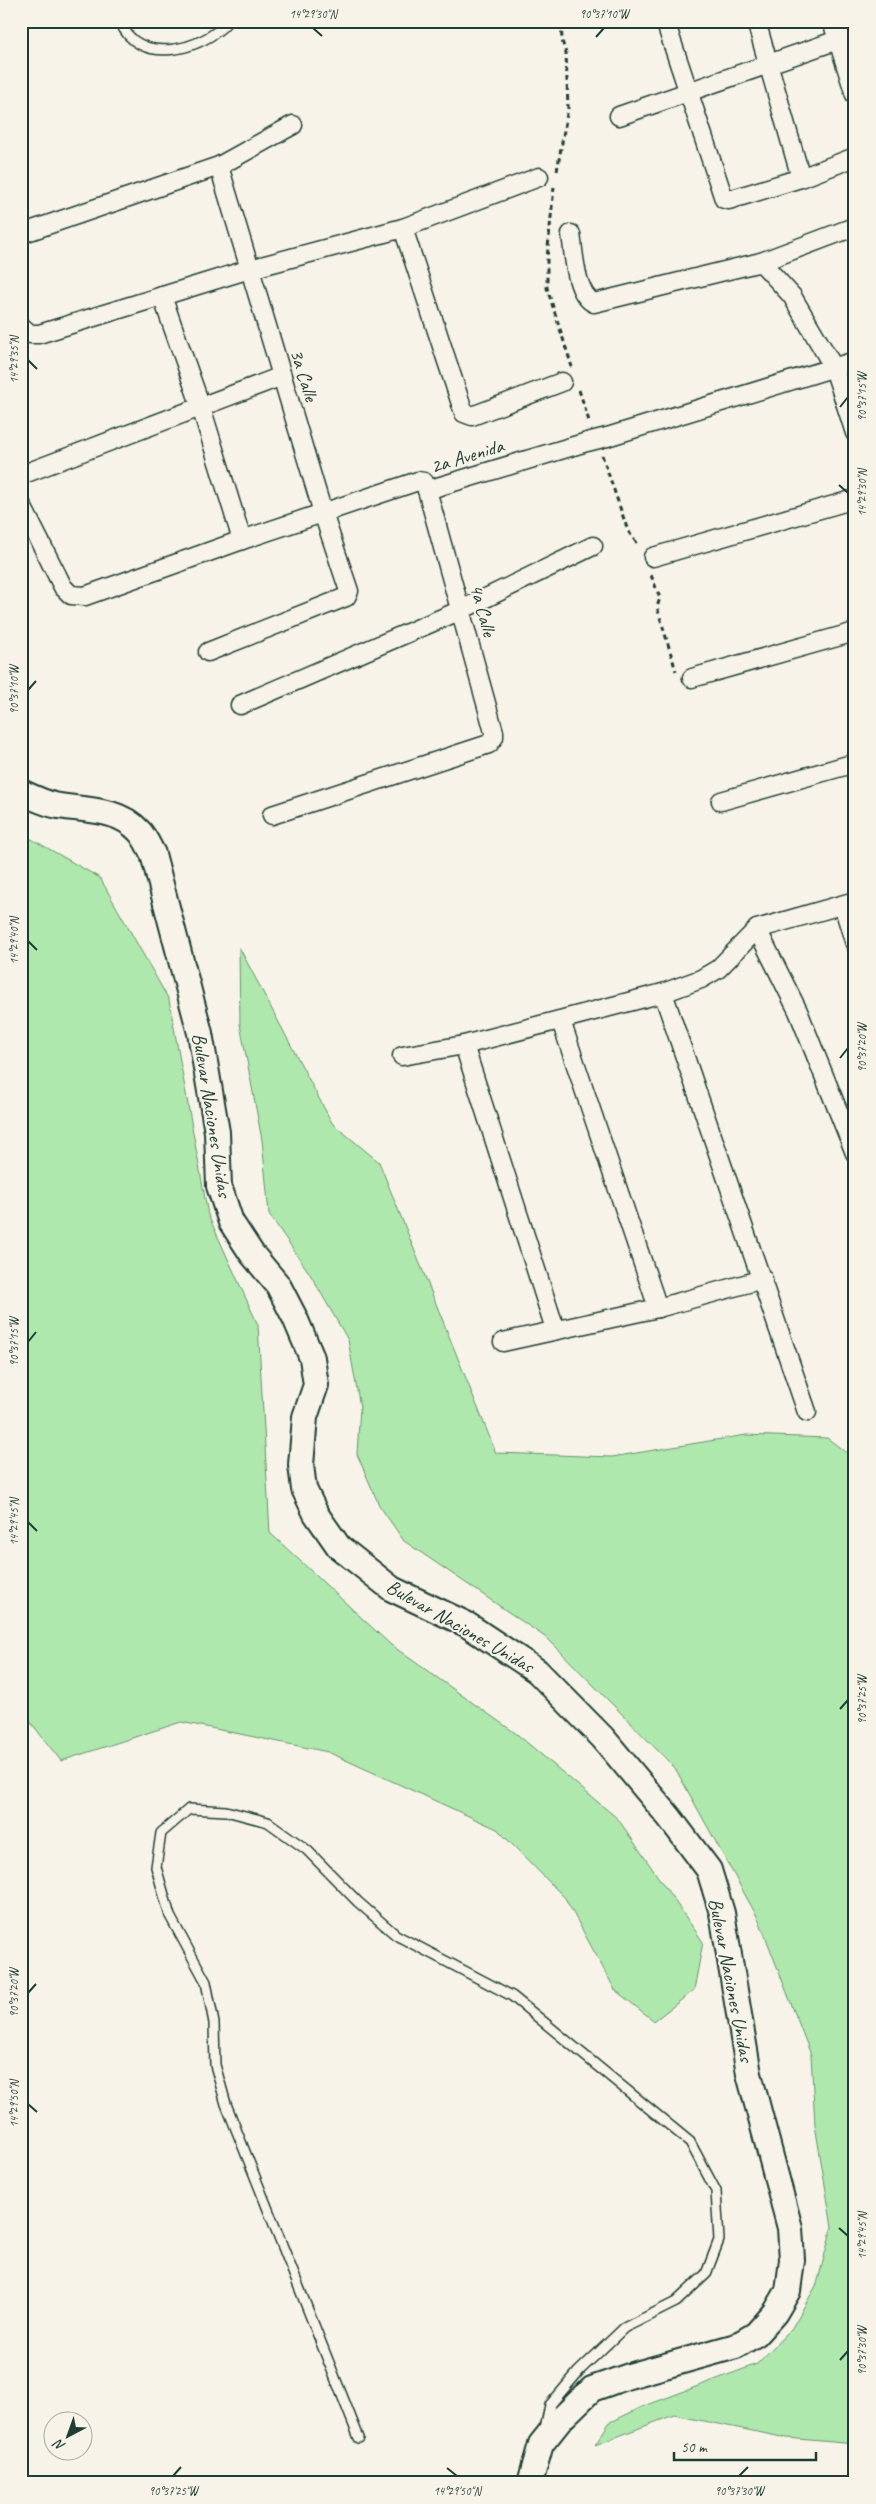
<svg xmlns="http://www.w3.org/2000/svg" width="876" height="2504" font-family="Caveat,sans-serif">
<rect width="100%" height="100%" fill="#f7f3e8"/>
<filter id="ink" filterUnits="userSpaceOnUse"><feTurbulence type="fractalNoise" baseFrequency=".02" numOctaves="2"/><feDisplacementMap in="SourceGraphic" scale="10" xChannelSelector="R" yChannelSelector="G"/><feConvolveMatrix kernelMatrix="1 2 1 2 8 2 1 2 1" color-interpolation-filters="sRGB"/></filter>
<g filter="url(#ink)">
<!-- green -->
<g fill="#afe8ac" stroke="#679270">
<polygon points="21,833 100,878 169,1000 208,1215 258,1325 270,1533 391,1645 518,1735 618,1819 703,1942 694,1990 654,2021 615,1990 565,1898 497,1829 328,1752 181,1722 61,1761 21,1710"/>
<polygon points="239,947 332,1123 379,1162 496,1453 612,1457 746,1435 827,1438 855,1459 855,2444 787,2438 674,2415 595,2445 609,2423 642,2407 757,2364 792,2328 817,2284 832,2227 815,2125 811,2055 759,1920 675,1768 548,1639 404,1541 379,1505 357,1454 360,1407 348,1340 310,1274 269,1214 262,1140 240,1024"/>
</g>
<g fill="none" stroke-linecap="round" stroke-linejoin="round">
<!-- service casing -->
<g stroke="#1f3d34" stroke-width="12">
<g id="service">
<path d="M120 21C137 67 203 51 228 21"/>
<polyline points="359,2438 226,2104 215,2065 214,2023 206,1982 170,1916 156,1867 161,1833 189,1809 226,1811 268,1822 307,1850 358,1902 396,1935 512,1996 690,2142 716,2191 719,2240 706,2274 676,2302 624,2328 579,2371 550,2405 545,2429"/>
</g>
</g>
<!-- minor casing -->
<g stroke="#1f3d34" stroke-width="21">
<g id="minor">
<polyline points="665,21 724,199 729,200 801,178 855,157"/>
<polyline points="756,21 801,178"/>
<polyline points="832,21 855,95"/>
<polyline points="619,116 855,34"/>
<polyline points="403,228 464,413 472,416 562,382"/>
<polyline points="21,234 219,166 293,125"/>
<path d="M571 234C574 253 575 294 594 303L761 262 792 296 834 368 855 433"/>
<polyline points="761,262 854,227"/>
<polyline points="162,296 201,407 242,540"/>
<polyline points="21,326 30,334 39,334 250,269 403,228 539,177"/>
<polyline points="607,437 855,361"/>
<polyline points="21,475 282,376"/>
<polyline points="21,504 63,587 71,595 85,596 242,540 418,481 424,482 427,490 587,442"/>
<polyline points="653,557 855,499"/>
<polyline points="208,652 346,597 349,591 323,513 219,166"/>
<polyline points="692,678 855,632"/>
<polyline points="240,705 461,610 593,546"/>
<polyline points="721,801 855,763"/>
<polyline points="272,815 489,744 494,737 494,732 427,490"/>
<polyline points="843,905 855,944"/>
<polyline points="757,929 798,1011 855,1153"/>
<polyline points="663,993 807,1412"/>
<polyline points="561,1021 658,1308"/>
<polyline points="464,1045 555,1329"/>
<polyline points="402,1056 464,1045 663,993 701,979 718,969 757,929 855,901"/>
<polyline points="503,1342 658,1308 763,1279"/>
</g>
</g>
<!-- secondary casing -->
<g stroke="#1f3d34" stroke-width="28">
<path id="secondary" d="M21 792C32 797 42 802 54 805 82 811 117 807 139 831 145 837 149 847 153 854L200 1033 217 1132 219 1186 231 1222 252 1254 278 1285 295 1318 312 1358 316 1385 305 1417 301 1465 304 1489 316 1514 339 1547 392 1589 466 1624 537 1671 603 1738 669 1817 709 1870 722 1913 749 2074 790 2228 792 2260 788 2291 775 2313 756 2334 736 2346 629 2376 592 2389 561 2419 541 2444 530 2483"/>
</g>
<!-- path -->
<g stroke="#1f3d34" stroke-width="3" stroke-dasharray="5 4" stroke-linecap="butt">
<polyline points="557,171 568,108 566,53 562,41 561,21"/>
<polyline points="554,187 547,258 547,288 572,367"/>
<polyline points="579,390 590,424"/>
<polyline points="602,455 628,531 639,546"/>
<polyline points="651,575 660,598 657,607 676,671"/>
</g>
<!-- service -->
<use href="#service" stroke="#f7f3e8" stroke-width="9"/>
<!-- minor -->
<use href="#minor" stroke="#f7f3e8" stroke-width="18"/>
<!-- secondary -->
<use href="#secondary" stroke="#f7f3e8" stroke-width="24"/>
<!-- minor-bridge casing -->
<g stroke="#1f3d34" stroke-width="21" stroke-linecap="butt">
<polyline id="minor-bridge" points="587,442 607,437"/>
</g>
<!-- minor-bridge -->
<use href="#minor-bridge" stroke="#f7f3e8" stroke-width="18"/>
</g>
</g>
<!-- ticks -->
<path fill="none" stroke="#1f3d34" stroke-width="2" d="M313 28 322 36M596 37 604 28M28 360 37 369M840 407 848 397M839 485 848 493M28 690 36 681M28 941 37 950M840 1058 848 1048M28 1342 36 1332M28 1522 37 1531M840 1709 848 1700M28 1993 36 1984M28 2104 37 2112M839 2228 848 2236M840 2360 848 2351M447 2468 457 2476M173 2476 181 2467M739 2476 748 2467"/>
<g text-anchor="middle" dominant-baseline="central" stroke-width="4" stroke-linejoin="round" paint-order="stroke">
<!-- street labels -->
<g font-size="20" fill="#1f3d34" stroke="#f7f3e8">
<text transform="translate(304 375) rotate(73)">3a Calle</text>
<text transform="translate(467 456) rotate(-17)">2a Avenida</text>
<text transform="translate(483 610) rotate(75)">4a Calle</text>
<text transform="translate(212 1115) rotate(81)">Bulevar Naciones Unidas</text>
<text transform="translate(460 1626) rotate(30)">Bulevar Naciones Unidas</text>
<text transform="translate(731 1980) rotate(79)">Bulevar Naciones Unidas</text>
</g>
</g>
<!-- margin -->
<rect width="876" height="2504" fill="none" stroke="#f7f3e8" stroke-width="55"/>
<!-- north arrow -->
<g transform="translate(68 2436) rotate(221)"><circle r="24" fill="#f7f3e8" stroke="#a1aaa0"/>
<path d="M0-4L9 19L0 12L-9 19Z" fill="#1f3d34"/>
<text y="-8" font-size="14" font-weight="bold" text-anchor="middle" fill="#1f3d34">N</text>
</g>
<!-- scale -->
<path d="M674 2452v8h142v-8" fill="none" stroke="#1f3d34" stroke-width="2.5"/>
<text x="681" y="2452" font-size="15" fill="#1f3d34" stroke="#f7f3e8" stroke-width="4" paint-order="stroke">50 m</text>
<rect x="28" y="28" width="820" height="2448" fill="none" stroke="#1f3d34" stroke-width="2"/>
<g font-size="12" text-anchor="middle" fill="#1f3d34">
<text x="313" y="18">14°29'30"N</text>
<text x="604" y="18">90°37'10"W</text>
<text transform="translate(14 360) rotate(-90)" y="4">14°29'35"N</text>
<text transform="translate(862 397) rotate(-90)" y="4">90°37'15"W</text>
<text transform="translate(862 493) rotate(-90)" y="4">14°29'30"N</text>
<text transform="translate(14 690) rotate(-90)" y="4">90°37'10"W</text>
<text transform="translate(14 941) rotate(-90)" y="4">14°29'40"N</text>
<text transform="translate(862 1048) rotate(-90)" y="4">90°37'20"W</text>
<text transform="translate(14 1342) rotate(-90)" y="4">90°37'15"W</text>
<text transform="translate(14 1522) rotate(-90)" y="4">14°29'45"N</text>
<text transform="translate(862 1700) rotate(-90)" y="4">90°37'25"W</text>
<text transform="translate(14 1993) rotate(-90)" y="4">90°37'20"W</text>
<text transform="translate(14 2104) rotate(-90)" y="4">14°29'50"N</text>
<text transform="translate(862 2236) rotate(-90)" y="4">14°29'45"N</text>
<text transform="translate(862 2351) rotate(-90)" y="4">90°37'30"W</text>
<text x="173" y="2495">90°37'25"W</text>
<text x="457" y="2495">14°29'50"N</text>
<text x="739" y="2495">90°37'30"W</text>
</g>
</svg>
